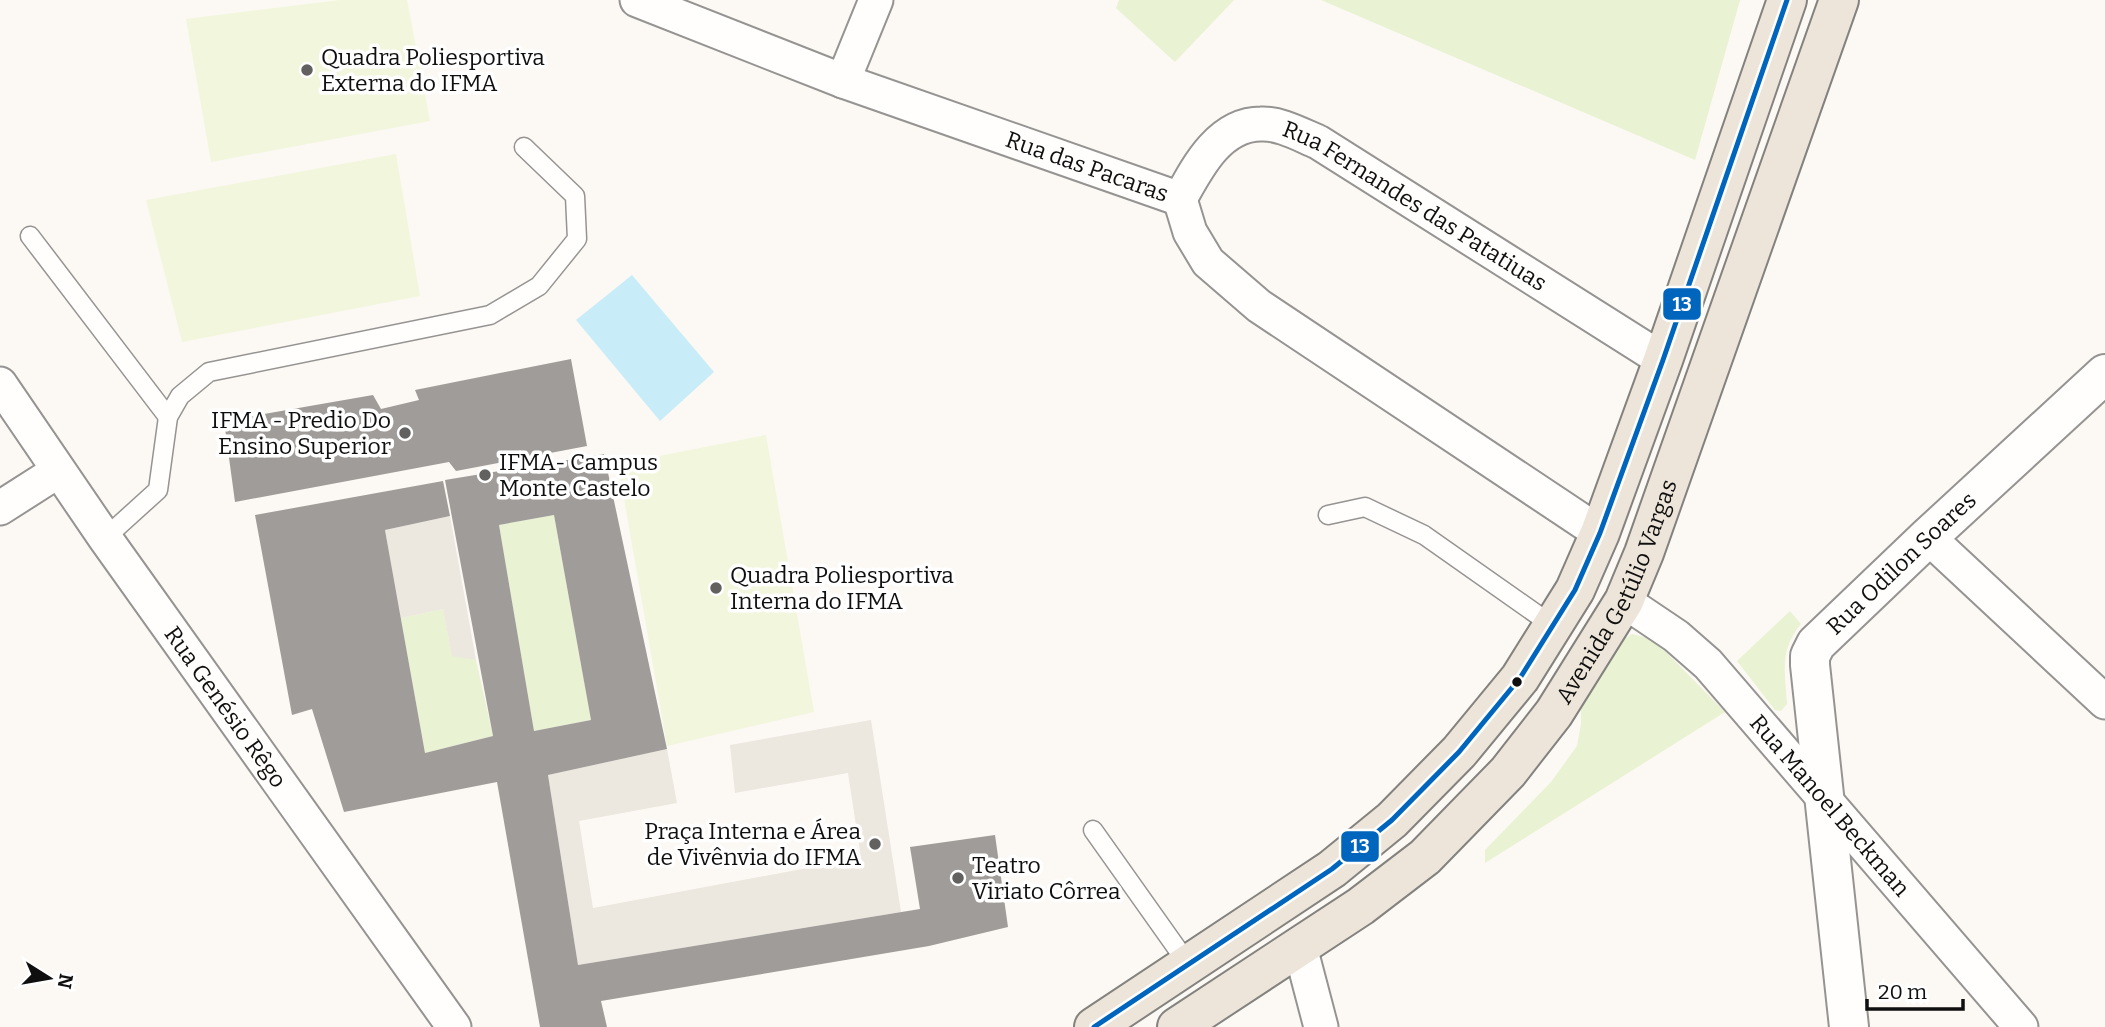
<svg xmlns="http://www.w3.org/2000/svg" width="2105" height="1027" font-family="Bitter,serif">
<rect width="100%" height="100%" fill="#fcf9f4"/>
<!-- green -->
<g fill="#e9f2d2">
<polygon points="1119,0 1234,0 1175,62 1116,8"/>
<polygon points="1321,0 1740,0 1695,160"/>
<polygon points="554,515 591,720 534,731 499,525"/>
<polygon points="443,609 452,655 476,660 493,736 425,753 401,618"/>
<path d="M1790 611 1801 624C1779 650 1785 672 1787 704L1781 711 1775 710 1737 661Z"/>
<polygon points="1632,634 1648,638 1659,645 1725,712 1485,863 1485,850 1551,782 1577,746 1581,724 1581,704 1619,642"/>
</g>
<!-- pitch -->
<g fill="#f2f6dc">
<polygon points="340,0 407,0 430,121 211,162 186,19"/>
<polygon points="396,154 420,296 182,342 146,200"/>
<polygon points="766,435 814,712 667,746 618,464"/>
</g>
<!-- plaza -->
<g fill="#ece7df">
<polygon points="450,516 476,660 452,656 443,609 401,618 385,530"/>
<polygon points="871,720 901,912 578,965 548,775 667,749 677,803 579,821 593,908 861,858 848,773 735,793 730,745"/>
</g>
<!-- water -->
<polygon fill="#c8edf8" points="632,275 714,372 660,421 576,320"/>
<!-- building -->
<g fill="#9f9c99" fill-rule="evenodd">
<polygon points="571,359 587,446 456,471 449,462 235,502 224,421 373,395 381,409 419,400 415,390"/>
<path d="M604 454 667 749 548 775 578 965 920 909 910 847 995 835 1008 927 929 946 601 1001 607 1027H540L497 782 344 812 312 709 292 715 255 515 443 481 450 516 385 530 425 753 493 736 445 480ZM554 515 591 720 534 731 499 525Z"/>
</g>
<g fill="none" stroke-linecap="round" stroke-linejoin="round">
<!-- service casing -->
<g stroke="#969492" stroke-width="21">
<g id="service">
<polyline points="30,236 168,417"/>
<polyline points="1328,515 1365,507 1424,535 1552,625"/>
<polyline points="105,538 158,490 168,417 180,396 209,372 490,315 539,286 577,239 575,196 524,147"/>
<polyline points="1093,830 1188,964"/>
</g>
</g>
<!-- minor casing -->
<g stroke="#969492" stroke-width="37">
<g id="minor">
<path id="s1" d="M637 0 843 81 1180 199"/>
<polyline points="843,81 876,0"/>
<path id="s2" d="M1180 199C1197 168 1219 124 1261 124 1280 123 1301 135 1318 142L1663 360"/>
<polyline points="1180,199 1190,232 1208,262 1259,306 1600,533"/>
<path id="s3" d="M0 384 105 538 454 1027"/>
<polyline points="0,508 58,471"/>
<polyline points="1928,537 2105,702"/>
<path id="s4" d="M1624 601 1676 636 1708 664 2021 1027"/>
<polyline points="1300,947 1321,1027"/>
</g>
</g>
<!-- tertiary casing -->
<g stroke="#969492" stroke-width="42">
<g id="tertiary">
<path id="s5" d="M1849 1027 1810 665V656L1816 644 1928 537 2105 374"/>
</g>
</g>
<!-- primary casing -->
<g stroke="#83827f" stroke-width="42">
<g id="primary">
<polyline points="1094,1027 1332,869 1392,820 1459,752 1520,678 1575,590 1600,533 1663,360 1787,0"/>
<path id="s6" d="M1177 1027 1361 906 1425 857 1508 772 1554 713 1624 601 1644 553 1839 0"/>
</g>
</g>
<!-- service -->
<use href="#service" stroke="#fffefd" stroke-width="18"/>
<!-- minor -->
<use href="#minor" stroke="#fffefd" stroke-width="33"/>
<!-- tertiary -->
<use href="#tertiary" stroke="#fffefd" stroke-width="38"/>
<!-- primary -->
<use href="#primary" stroke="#ede5d9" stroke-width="38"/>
<!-- bus-1 casing -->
<g stroke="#fff" stroke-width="10">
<polyline id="bus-1" points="1094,1027 1332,869 1392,820 1459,752 1520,678 1575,590 1600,533 1663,360 1787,0"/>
</g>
<!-- bus-1 -->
<use href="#bus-1" stroke="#0065bd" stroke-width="5"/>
</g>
<!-- markers -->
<g fill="#62615f" stroke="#fff" stroke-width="2.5">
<circle cx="307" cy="70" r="7"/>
<circle cx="405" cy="433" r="7"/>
<circle cx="485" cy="475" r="7"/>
<circle cx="716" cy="588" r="7"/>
<circle cx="875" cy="844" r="7"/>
<circle cx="958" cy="878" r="7"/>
</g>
<circle fill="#0f0f0f" stroke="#fff" stroke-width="2.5" cx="1517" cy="682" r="6"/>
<g text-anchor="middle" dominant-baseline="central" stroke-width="7" stroke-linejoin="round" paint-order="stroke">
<!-- poi labels -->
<g font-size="23" fill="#0f0f0f" stroke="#fff" text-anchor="start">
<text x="321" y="57">Quadra Poliesportiva<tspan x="321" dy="26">Externa do IFMA</tspan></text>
<text x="391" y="420" text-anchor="end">IFMA - Predio Do<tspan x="391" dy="26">Ensino Superior</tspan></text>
<text x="499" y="462">IFMA- Campus<tspan x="499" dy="26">Monte Castelo</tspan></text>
<text x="730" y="575">Quadra Poliesportiva<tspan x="730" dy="26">Interna do IFMA</tspan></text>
<text x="861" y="831" text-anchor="end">Praça Interna e Área<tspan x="861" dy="26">de Vivênvia do IFMA</tspan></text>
<text x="972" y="865">Teatro<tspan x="972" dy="26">Viriato Côrrea</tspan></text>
</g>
<!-- street labels -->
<g font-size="23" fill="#0f0f0f" stroke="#fff">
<text stroke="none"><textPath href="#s1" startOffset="480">Rua das Pacaras</textPath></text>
<text stroke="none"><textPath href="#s2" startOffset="292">Rua Fernandes das Patatiuas</textPath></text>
<text stroke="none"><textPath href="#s5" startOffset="504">Rua Odilon Soares</textPath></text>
<text stroke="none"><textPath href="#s6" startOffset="632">Avenida Getúlio Vargas</textPath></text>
<text stroke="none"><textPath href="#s3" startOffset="394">Rua Genésio Rêgo</textPath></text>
<text stroke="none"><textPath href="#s4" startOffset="292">Rua Manoel Beckman</textPath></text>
</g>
</g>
<g stroke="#fff" stroke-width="2.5">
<rect x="1662" y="287" width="40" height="34" rx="7" fill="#0065bd"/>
<rect x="1340" y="830" width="40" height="33" rx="7" fill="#0065bd"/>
</g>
<g font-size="19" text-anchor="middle" font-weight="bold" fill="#fff">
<text x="1682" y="311">13</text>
<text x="1360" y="853">13</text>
</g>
<!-- north arrow -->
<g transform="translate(49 978) rotate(101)" stroke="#ffffff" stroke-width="5" paint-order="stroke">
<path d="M0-5L12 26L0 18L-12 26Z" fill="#0f0f0f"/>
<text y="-10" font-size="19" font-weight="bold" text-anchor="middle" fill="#0f0f0f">N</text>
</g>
<!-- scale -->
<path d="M1867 999v10h96v-10" fill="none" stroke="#0f0f0f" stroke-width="3.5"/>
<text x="1878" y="999" font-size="21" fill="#0f0f0f" stroke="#ffffff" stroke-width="5" paint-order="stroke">20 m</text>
</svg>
